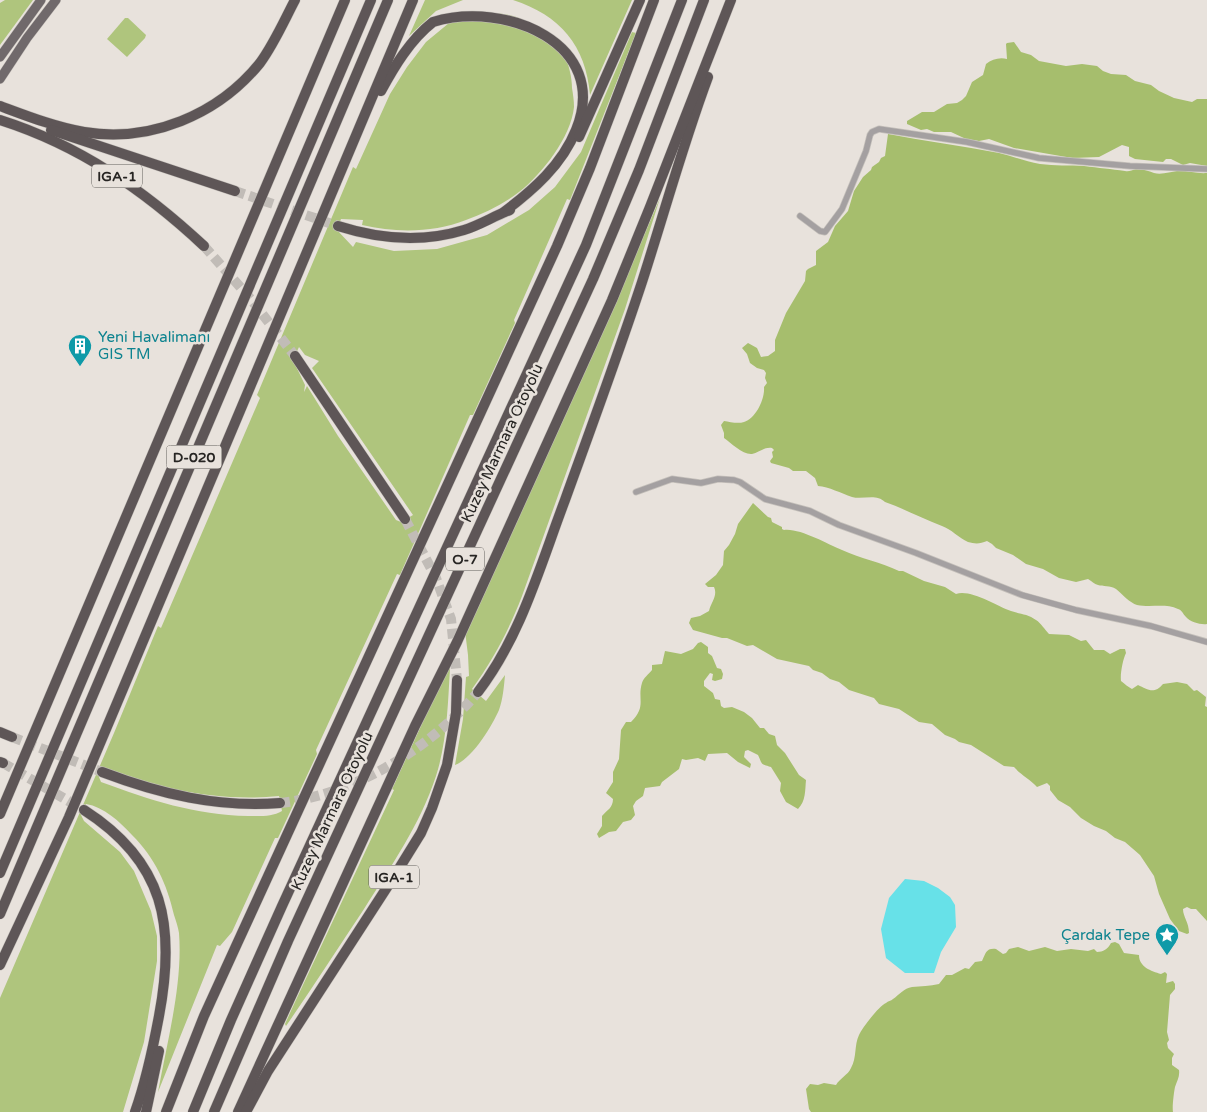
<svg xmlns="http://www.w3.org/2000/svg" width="1207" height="1112" font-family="'Varela Round',sans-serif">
<rect width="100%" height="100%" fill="#e8e2dc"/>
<!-- green -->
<g fill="#afc57d" fill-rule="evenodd">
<polygon points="5,0 33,0 0,45 0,3"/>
<polygon points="425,0 463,0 436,11 409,36"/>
<path d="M513 0H632L590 95C586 46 560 15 513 0Z"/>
<path d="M488 13C516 13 532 21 551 41 555 46 561 50 564 55 569 64 572 78 572 88 573 94 574 101 574 107 571 137 542 174 519 192 504 204 485 213 466 220 433 233 396 233 362 225L363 220 341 219 337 230 353 247 356 242 394 251 437 249 487 235 529 210 555 187 581 152 632 32 636 33 570 200 567 199 514 320 515 323 473 415H470L400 575 397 574 316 750 317 754 278 838H275L232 932 220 946 217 945 158 1092C167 1042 183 984 179 933 178 927 176 921 174 915 167 884 155 858 132 835 119 821 104 807 86 804L81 815 84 821 120 852 134 871 151 911 157 936V961L144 1042 123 1112H0V998L114 733 158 626 161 628 260 398 257 395 353 167 356 169 390 94 407 67 426 42 449 23ZM299 347 305 355 319 361 312 368 413 515 401 522 396 520 338 436 307 386 304 392 305 385 293 360ZM102 769C159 789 219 802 279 796L282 811C272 817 260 816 248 816 195 815 150 800 101 782L99 777Z"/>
<polygon points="125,18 128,18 146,35 145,38 127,57 107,39"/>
<path d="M660 198 625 309 522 596C509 630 493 660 472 689L486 701 505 675C504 686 503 699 499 710 492 726 472 759 455 765L463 719 466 677 469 676 468 655 465 631 598 342Z"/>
<path d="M450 668C448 703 447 742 436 776 420 825 391 866 364 909 338 948 313 987 286 1026L285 1024 295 1002 394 790 392 789 447 669Z"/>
</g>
<!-- forest -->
<g fill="#a6be6d">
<path d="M1014 42 1021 52 1031 55 1039 61 1066 66 1082 64 1097 66 1103 71 1111 74 1126 75 1135 81 1151 85 1159 91 1174 98 1192 102 1197 99H1207V166L1190 163 1183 165 1171 159H1166L1163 162 1135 159 1129 156V147L1122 145 1099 157 1072 158 1014 148 989 139 979 141 966 139 951 132H934L927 129 921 130 907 124V121L922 112H934L947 104 957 103 962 100 966 96 972 82 983 75 986 64C992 59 1000 57 1007 59L1006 44 1007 43Z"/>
<path d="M888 134C925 141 962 146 999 153 1013 156 1026 162 1040 164 1055 166 1069 165 1084 166 1099 168 1111 169 1125 171 1129 172 1132 170 1136 169 1142 169 1149 171 1154 173 1161 175 1171 172 1177 171 1186 170 1197 174 1207 173V624C1201 625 1190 622 1186 617 1183 614 1182 610 1178 609 1165 603 1151 608 1137 605 1130 603 1122 594 1116 589 1110 585 1103 587 1098 585 1094 584 1092 581 1088 579L1076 582 1059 578 1043 569 1026 564 1013 555 996 548 992 544 987 541C980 544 975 544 968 542 959 538 951 529 942 526 923 519 905 509 885 502 876 493 863 500 852 497 841 493 829 487 818 486L815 478 806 471H793L789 468 771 463 770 461 773 457 772 452 774 450 772 448C764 447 760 452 752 454 743 455 731 443 724 438V433L721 425 724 421C730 422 738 424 744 422 756 418 765 399 764 387L767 383 765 378 766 373 764 370 757 368 750 363 747 354 742 348 748 343 757 348 761 357 768 356 775 351V340L786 313 805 281 806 271 808 269 816 265V251L828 242 835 226 848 211 854 191 863 177 871 170 872 167 879 162 881 158 885 156Z"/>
<path d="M753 503 768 517 771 518 772 522 782 527V529L784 530C800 528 827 544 842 550 861 559 881 562 899 571H903L924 581 945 587 956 594C971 589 996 606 1011 611 1020 614 1028 614 1036 620 1041 623 1045 630 1049 634L1069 635 1081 641 1086 640 1094 650H1104L1110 654 1120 649H1125L1126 653C1123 659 1120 674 1121 681 1125 684 1128 687 1132 689L1138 685C1147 689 1154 695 1163 684L1177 682 1187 684 1194 691 1197 690 1206 697 1205 706 1207 707V921L1196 909H1191L1187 907 1183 909C1183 917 1189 922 1189 933L1187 934 1179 931 1170 919 1159 894 1154 876 1140 855 1125 842 1115 838 1106 831 1094 826 1081 818 1070 807 1058 800 1050 790V786L1047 783 1037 787C1030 779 1021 775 1014 767L1004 766 971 745 959 742 955 739 945 735 932 724 919 722 899 709 879 704 874 698 849 690 839 682 830 679 822 673 813 670 809 666 777 659 753 645 747 646 727 638H722L693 630 689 623 691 618 700 616 709 611C711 602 718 596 714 587H708L705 584 716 575 723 565 724 551 729 545 735 534 738 524Z"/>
<path d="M701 642 708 647V653L712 656 717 668 721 669 723 674 722 679 715 681 712 680 713 674 710 673 704 681V686L713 693 715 699 720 700 721 706 724 708 732 707 744 712 752 718 760 728H764L769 734 775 736 777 745 785 753 799 775 806 780C805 790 806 801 798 809L786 802 780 791 781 783 771 767C760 763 763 766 758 755L748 750 745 751 744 757 751 764 750 768 738 762 727 753 708 754 705 761 698 758 686 760 682 759 679 769 662 782 660 786 645 788 643 796 636 801 633 806 635 815 631 820 623 822 616 831 609 832 599 838 597 834 602 826V816C607 810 613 808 613 799L606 793 613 782V772L619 759 621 730 626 722H631C647 706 637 699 642 683 643 678 649 674 652 670V665L662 664 665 651 681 654 693 649 698 643Z"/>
<path d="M1115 942 1119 944 1124 953 1139 955C1139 967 1151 971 1161 974L1165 972 1167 974 1166 983 1173 981 1175 984V989L1170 995 1167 1032 1169 1040 1167 1043 1168 1048 1174 1054 1172 1058V1065L1179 1070C1180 1076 1177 1081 1175 1087 1174 1092 1172 1107 1173 1112H811L809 1109 806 1089 810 1084 818 1085 824 1083 836 1085C840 1078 848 1075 851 1068 857 1058 854 1045 859 1035 862 1028 879 1006 886 1003 888 1001 891 1001 893 999 899 995 904 988 912 987 921 986 930 986 939 984L946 975H952L965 968 969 969 975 962 982 961C986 953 986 948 996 949L1003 954 1006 953 1009 949 1018 947 1029 951 1045 947 1057 951 1071 949 1088 951 1094 949 1097 952C1103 952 1108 949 1111 943Z"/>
</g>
<!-- water -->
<polygon fill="#67e1e8" points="905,879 924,881 938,888 950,897 955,905 956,927 941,952 934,973 905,973 886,958 881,929 889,898"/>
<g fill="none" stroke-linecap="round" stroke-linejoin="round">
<!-- highway-tunnel -->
<g stroke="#c1bcb7" stroke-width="10" stroke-dasharray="10 5" stroke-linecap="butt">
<polyline points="235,191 338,226"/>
<polyline points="204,246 249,297 295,356"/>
<polyline points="405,519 436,578 451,619 457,680"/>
<polyline points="12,737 102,772"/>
<polyline points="3,763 84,810"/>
<path d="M280 803C354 795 430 749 478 692"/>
</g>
<!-- street casing -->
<g stroke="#c5c0bb" stroke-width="7">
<g id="street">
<polyline points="800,216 820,231 825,232 842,209 866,151 870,135 872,132 879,129 967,142 1039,158 1130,166 1207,169"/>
<polyline points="636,492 672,479 701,483 718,479 734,480 740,482 765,499 810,511 839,525 916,553 1022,595 1076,610 1151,626 1207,642"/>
</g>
</g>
<!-- primary casing -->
<g stroke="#c5c0bb" stroke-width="10">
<g id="primary">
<polyline points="0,57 41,0"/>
<polyline points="0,79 27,38 56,0"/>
</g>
</g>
<!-- highway casing -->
<g stroke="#c5c0bb" stroke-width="11">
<g id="highway">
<path d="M381 91C394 67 410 40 433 22 506 0 611 44 576 130 562 165 533 190 504 212"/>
<path d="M0 106C27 116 55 127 84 132 150 143 218 115 260 63 274 44 284 21 295 0"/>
<path d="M0 120C79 145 144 190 204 246"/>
<polyline points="51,130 235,191"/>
<polyline points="579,137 640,0"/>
<path d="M338 226C379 239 422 243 464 230 480 225 494 216 510 210"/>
<polyline points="295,356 405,519"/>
<path d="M478 692C521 636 540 566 565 500 591 428 618 355 642 282 664 214 683 144 708 77"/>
<polyline points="0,732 12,737"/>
<polyline points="0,762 3,763"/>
<path d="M102 772C160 794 218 808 280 803"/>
<path d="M84 810C165 862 176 926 159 1016 153 1048 146 1081 135 1112"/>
<polyline points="0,814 345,0"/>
<polyline points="0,873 371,0"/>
<polyline points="0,914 388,0"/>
<polyline points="0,965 69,817 413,0"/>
<polyline points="146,1112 159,1051"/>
<polyline points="166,1112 204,1016 236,946 557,246 590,168 654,0"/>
<polyline points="193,1112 231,1020 282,906 586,245 682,0"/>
<polyline points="214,1112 288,941 593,279 639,170 704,0"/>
<polyline points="238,1112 415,726 457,642 612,300 650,207 731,0"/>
<polyline points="246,1112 268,1071 395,875 421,833 432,808 447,765 456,713 457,680"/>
</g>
</g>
<!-- street -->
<use href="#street" stroke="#a4a0a1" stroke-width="5.5"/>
<!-- primary -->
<use href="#primary" stroke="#70696b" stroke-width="9"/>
<!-- highway -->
<use href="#highway" stroke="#5e5657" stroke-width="10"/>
</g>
<!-- icons -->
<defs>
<g id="building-pin" transform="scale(1.25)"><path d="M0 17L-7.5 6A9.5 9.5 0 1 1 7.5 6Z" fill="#0f9aa8" stroke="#e8e2dc"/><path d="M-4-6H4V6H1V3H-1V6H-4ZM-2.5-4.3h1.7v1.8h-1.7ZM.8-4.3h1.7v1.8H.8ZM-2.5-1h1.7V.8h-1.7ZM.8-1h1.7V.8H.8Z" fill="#fff"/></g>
<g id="sight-pin" transform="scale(1.25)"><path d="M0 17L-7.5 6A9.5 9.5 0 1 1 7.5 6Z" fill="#0f9aa8" stroke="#e8e2dc"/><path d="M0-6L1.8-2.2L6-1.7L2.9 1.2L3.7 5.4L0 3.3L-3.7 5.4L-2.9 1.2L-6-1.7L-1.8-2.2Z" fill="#fff"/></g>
</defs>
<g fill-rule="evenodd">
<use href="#building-pin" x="80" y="346"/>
<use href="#sight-pin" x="1167" y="935"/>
</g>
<g text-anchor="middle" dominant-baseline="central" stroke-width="5" stroke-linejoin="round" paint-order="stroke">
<!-- shield labels -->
<g fill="#e8e2dc" stroke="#615e5a" stroke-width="1">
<rect x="92" y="164.5" width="50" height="23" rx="4"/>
<rect x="166.5" y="445.5" width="55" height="23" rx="4"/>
<rect x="446" y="547.5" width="38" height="23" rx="4"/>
<rect x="369" y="865.5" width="50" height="23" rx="4"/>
</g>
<g font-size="14" font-weight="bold" fill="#272523">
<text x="117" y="176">IGA-1</text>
<text x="194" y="457">D-020</text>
<text x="465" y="559">O-7</text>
<text x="394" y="877">IGA-1</text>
</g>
<!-- culture labels -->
<g font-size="15" fill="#0d838f" stroke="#e8e2dc" text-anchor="start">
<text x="98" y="337">Yeni Havalimanı<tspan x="98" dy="17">GIS TM</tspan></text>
<text x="1150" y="935" text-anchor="end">Çardak Tepe</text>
</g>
<!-- street labels -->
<g font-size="15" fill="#272523" stroke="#e8e2dc">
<text transform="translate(502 443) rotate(-65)">Kuzey Marmara Otoyolu</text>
<text transform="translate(332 811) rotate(-65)">Kuzey Marmara Otoyolu</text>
</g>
</g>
</svg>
